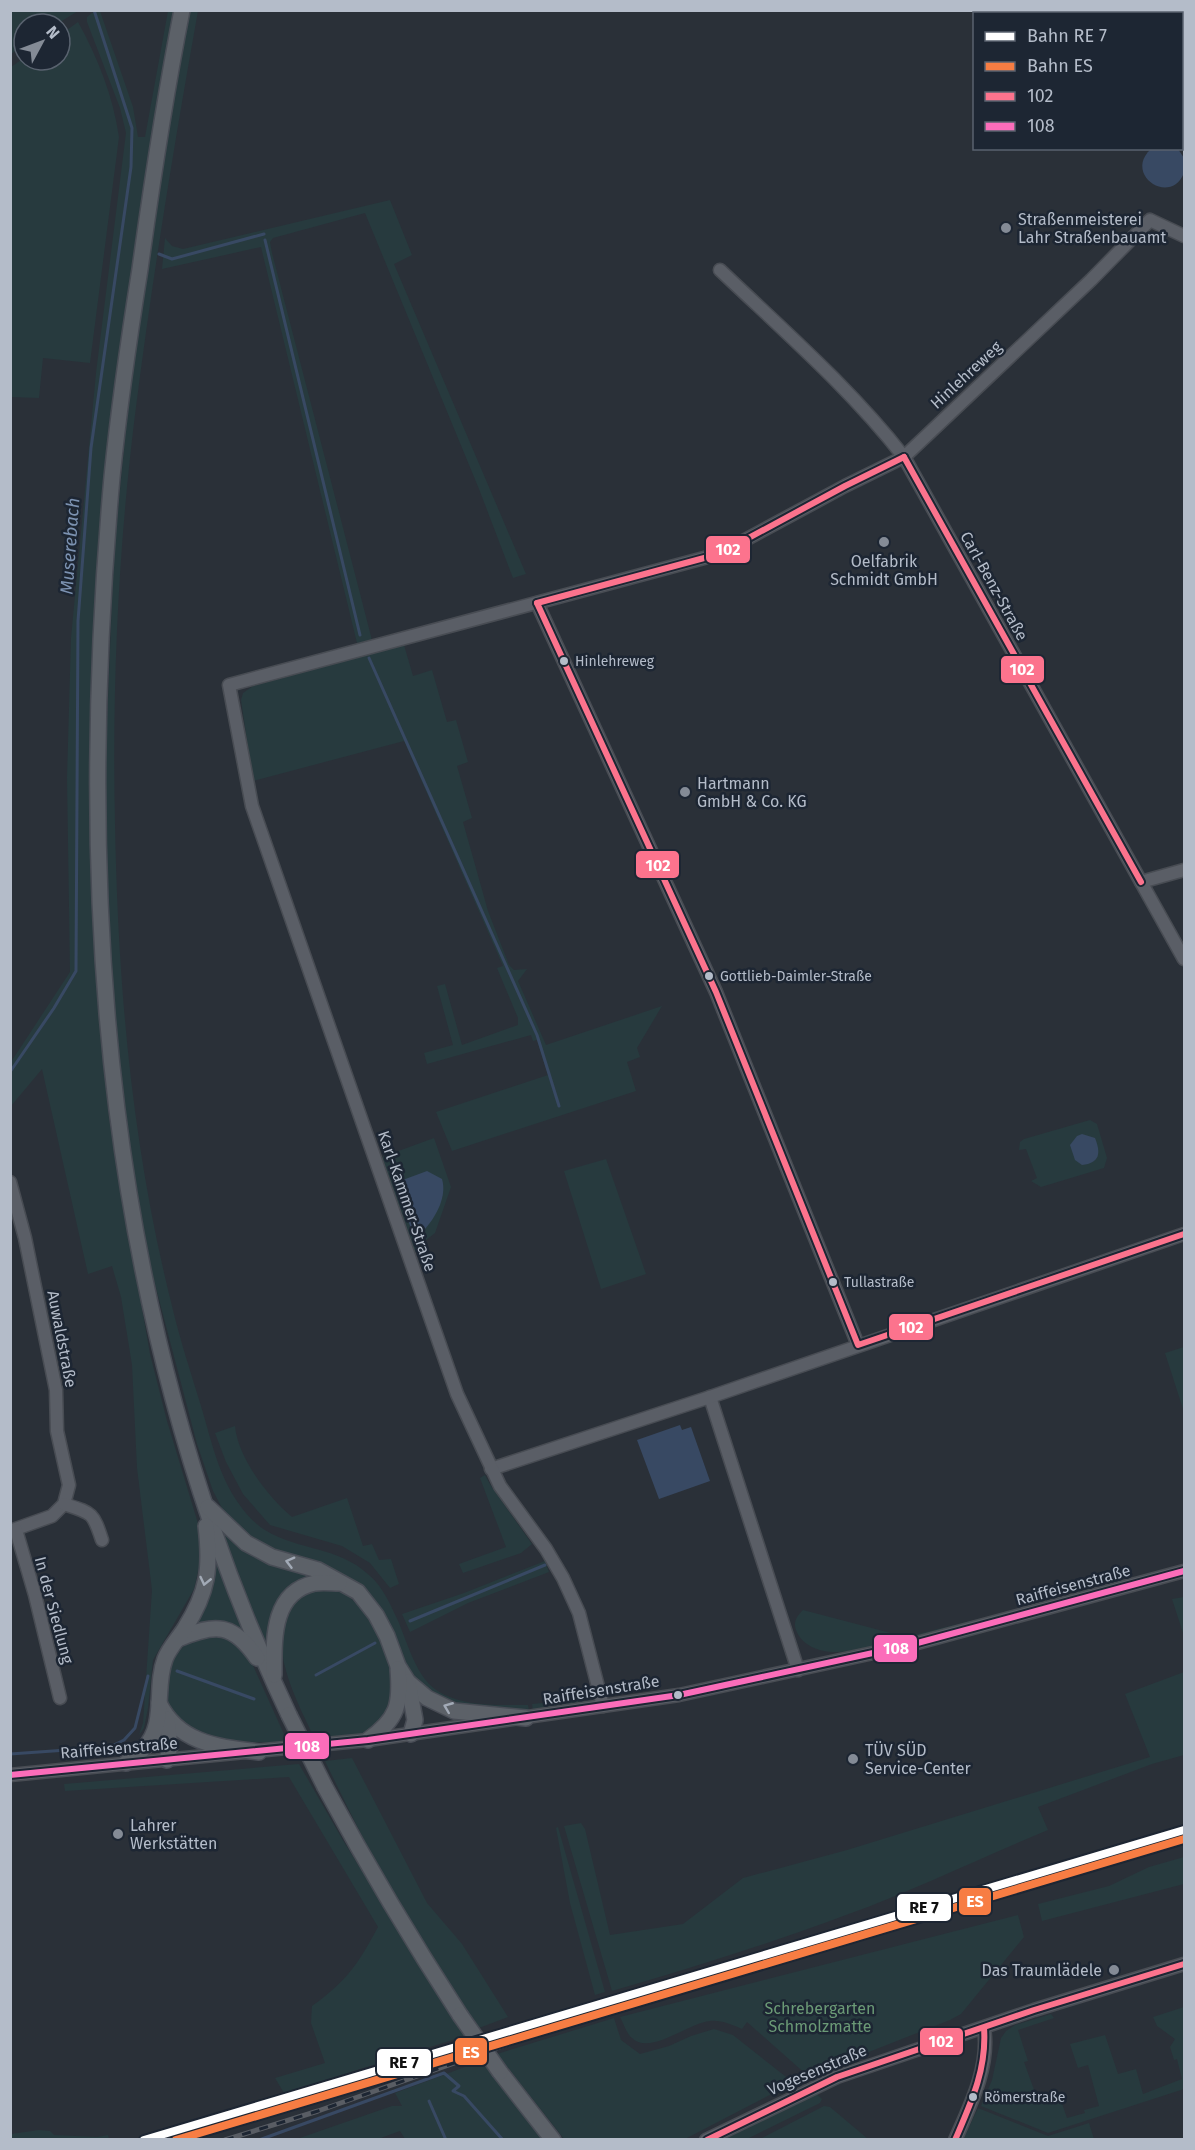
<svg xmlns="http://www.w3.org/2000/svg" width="1195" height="2150" font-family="'Fira Sans',sans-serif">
<rect width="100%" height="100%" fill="#2a3038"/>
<!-- green -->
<g fill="#273a3e">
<polygon points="11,10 78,10 78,11 57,24 24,24 24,45 11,54"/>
<polygon points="100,11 133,107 138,137 145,137 168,11 176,11 137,231 111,427 95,656 90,766 96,977 109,1118 150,1354 167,1421 200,1530 200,1563 194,1589 153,1660 148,1708 144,1728 139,1735 143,1723 152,1590 137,1468 132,1365 121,1297 112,1266 88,1274 42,1069 11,1106 11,1062 70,972 67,778 71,638 96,373 126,133 120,108 87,22 87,17 92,13"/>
<path d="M189 11H198C174 145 152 280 135 415 118 551 112 688 115 824 118 988 132 1147 172 1306 180 1340 191 1373 201 1406 211 1439 218 1475 239 1504 246 1514 255 1524 265 1530 299 1551 338 1546 369 1575 384 1588 391 1606 399 1623 407 1643 414 1667 428 1683 452 1708 497 1705 528 1705L529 1711 457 1706 431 1695 411 1674 369 1596 354 1581 320 1563 263 1548 235 1525 223 1510 213 1491 197 1444 151 1269 135 1184 120 1080 112 1001 105 859 106 747 114 552 131 375 152 221Z"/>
<path d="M78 22C98 58 113 96 119 137L90 363 43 358 39 398 11 397V67L24 58V60H60V35Z"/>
<polygon points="390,200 412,255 394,264 526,574 513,578 479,489 365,213 273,238 270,242 272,253 372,640 357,643 261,247 162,269 165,238 172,246 183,249"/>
<polygon points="404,645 413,676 432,670 447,722 456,720 468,762 457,766 472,818 463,822 488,911 509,965 514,970 527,969 518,981 546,1045 662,1006 637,1048 640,1057 627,1062 636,1091 452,1151 436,1112 548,1075 537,1040 533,1041 531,1035 427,1064 424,1053 453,1045 437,986 445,984 462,1045 518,1025 518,1018 497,968 503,966 404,741 253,781 241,700 243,693 253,686"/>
<polygon points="1090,1120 1097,1124 1107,1158 1104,1168 1041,1187 1031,1181 1037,1178 1026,1149 1019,1150 1020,1142 1024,1139"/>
<polygon points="434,1138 451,1187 435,1233 426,1240 423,1250 414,1252 382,1157"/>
<polygon points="606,1159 646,1274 601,1289 564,1171"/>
<polygon points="1184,1347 1184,1412 1165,1353"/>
<path d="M235 1426C238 1458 268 1497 292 1517L347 1498 363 1546 372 1544 379 1560 391 1559 399 1584 390 1588 370 1563 342 1546 270 1525 243 1494 226 1462 215 1433Z"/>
<polygon points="485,1475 491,1486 532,1544 521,1553 463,1573 459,1564 506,1547 480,1478"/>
<polygon points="218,1524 322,1575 289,1593 267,1653"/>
<polygon points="215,1557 245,1633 190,1631"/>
<polygon points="545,1561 549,1572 468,1603 410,1632 402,1614 464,1593"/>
<path d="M337 1589C366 1605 387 1640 391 1673 393 1684 392 1695 393 1706L378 1727 362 1734 315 1739C298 1703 268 1649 288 1610 291 1603 301 1596 307 1590Z"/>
<polygon points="1184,1597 1184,1636 1172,1599"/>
<path d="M803 1610 906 1637 970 1621 972 1624C937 1633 902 1642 866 1648 854 1650 837 1654 824 1651 813 1649 800 1642 796 1630 793 1621 797 1616 803 1610Z"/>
<polygon points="220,1632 246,1650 288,1743 223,1741 191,1731 169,1708 164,1693 168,1665 177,1652 192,1639"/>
<path d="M1184 1672V1755L1152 1764 1038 1807 1048 1830C980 1858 915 1890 846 1915 769 1944 691 1968 612 1991L564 1826 581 1823 585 1829 610 1935 683 1924 743 1878 847 1850 1150 1757 1125 1694Z"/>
<path d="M590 1689C580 1709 553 1709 533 1711L532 1704 575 1700Z"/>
<path d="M352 1758 427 1903 462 1944 508 2017 479 2028C416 1946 370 1854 325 1761Z"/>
<path d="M299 1764 344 1842 465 2036 284 2093 275 2078 325 2063 311 2023 312 2006C347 1981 358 1964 378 1927L289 1777 65 1791 64 1784Z"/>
<polygon points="558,1827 605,1992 595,1995 570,1903 556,1828"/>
<polygon points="1184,1857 1184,1884 1042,1921 1038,1904 1109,1886 1149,1867"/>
<path d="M1018 1915 1024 1937 961 2014 950 2020 808 2076 747 2022 742 2029C732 2025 722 2020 710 2021 690 2022 650 2056 632 2038 626 2033 624 2024 620 2017Z"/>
<polygon points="1184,2007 1184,2089 1048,2133 981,2106 992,2080 1001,2038 1006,2031 1015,2025 1051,2014 1054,2018 1018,2030 1028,2061 1024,2062 1037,2098 1058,2092 1067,2118 1085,2113 1084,2110 1099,2106 1088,2065 1078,2068 1070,2044 1105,2035 1118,2074 1136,2069 1143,2094 1182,2079 1177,2059 1174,2060 1170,2047 1175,2039 1157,2026 1153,2017"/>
<polygon points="614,2018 621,2040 640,2054 669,2046 691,2036 714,2029 733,2035 790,2080 789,2085 685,2139 564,2139 497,2054"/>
<polygon points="481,2061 543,2139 405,2139 400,2131 378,2139 294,2140 392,2106 402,2106 395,2093"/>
<polygon points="814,2092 822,2099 820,2103 747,2139 715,2140"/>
<polygon points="824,2106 830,2107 868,2139 760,2139"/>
<polygon points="978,2108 1048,2136 1089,2123 1094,2139 964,2138"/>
<polygon points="39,2130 50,2131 54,2135 97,2137 108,2135 109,2139 11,2139 11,2134"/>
</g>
<!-- water -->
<g fill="#384963">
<path d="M1151 149H1178L1184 158V173C1170 207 1123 174 1151 149Z"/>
<path d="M1082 1134 1095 1138C1101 1153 1100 1163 1082 1165L1075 1160 1070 1145 1077 1136Z"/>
<path d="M427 1171 442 1179C447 1196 437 1215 425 1229L412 1231 398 1193 400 1181Z"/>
<polygon points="680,1425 682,1430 691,1427 710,1481 659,1499 637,1440"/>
</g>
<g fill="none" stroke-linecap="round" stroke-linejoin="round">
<!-- stream -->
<g stroke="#384963" stroke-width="3">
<polyline points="265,240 360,635"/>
<polyline points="159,254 172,259 264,234"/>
<polyline points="369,658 537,1035 559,1106"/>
<polyline points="10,1072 54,1008 76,971 78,621 91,448 131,167 132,128 94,10"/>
<polyline points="410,1621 545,1565"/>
<polyline points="177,1671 254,1699"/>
<polyline points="316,1675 375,1643"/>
<polyline points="10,1754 110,1747 124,1740 135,1728 148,1676"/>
<polyline points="429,2101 446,2140"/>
<polyline points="259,2140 444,2073 459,2086 453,2091 464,2096 503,2140"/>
</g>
<!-- minor casing -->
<g stroke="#484c53" stroke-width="15">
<g id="minor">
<path d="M720 270C783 330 850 388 904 457L1184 959"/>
<polyline points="537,603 716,992 858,1345"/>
<polyline points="1141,882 1184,870"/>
<polyline points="10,1182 25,1238 56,1390 57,1431 69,1485 64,1504 52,1516 10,1531"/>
<polyline points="710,1397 798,1670"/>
<polyline points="491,1469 710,1397 1184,1234"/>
<path d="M64 1504C92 1513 93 1512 102 1540"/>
<polyline points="16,1530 35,1595 60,1698"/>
<polyline points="603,1706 579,1613 563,1578 546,1549 500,1486 457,1394 252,806 229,685 719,554 845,486 904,457 1091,280 1150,220 1184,236"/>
<polyline points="10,1775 368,1740 679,1695 910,1645 1184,1571"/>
<polyline points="706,2140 837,2077 1034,2010 1184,1964"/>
<path d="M955 2140C971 2104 990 2066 984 2028"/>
</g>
</g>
<!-- major casing -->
<g stroke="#484c55" stroke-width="18">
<g id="major">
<path d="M182 10C165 96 152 182 140 269 129 338 119 407 112 477 74 901 104 1325 289 1715"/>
<polyline points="208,1507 246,1543 272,1557 318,1570 358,1592 376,1615 387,1636 398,1666 408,1682 427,1698 454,1711 526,1718"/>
<path d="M178 1639C216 1623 233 1623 257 1658"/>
<path d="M274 1675C274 1641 271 1592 315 1583 323 1582 332 1583 339 1583"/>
<polyline points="408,1682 415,1720 411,1734"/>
<path d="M159 1703C179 1744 219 1747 259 1752"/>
<path d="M368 1740C398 1719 401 1704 398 1669"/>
<polyline points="167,1760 170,1746 167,1719"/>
<path d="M126 1763C132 1759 139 1754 144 1748 167 1724 154 1688 165 1659 169 1648 179 1638 185 1628 208 1592 211 1568 206 1526"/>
<path d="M325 1787C367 1865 412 1941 460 2015"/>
<polyline points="500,2072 553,2140"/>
</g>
</g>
<!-- minor -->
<use href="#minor" stroke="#5a5e66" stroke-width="12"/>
<!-- major -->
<use href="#major" stroke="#5c6168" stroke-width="15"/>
<!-- rail casing -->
<g stroke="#595d64" stroke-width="5">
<polyline id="rail" points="225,2140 318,2111 514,2042"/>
</g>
<!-- rail -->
<use href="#rail" stroke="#1d2633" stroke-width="3" stroke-dasharray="9" stroke-linecap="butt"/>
<!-- major-bridge casing -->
<g stroke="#484c55" stroke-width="18" stroke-linecap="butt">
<g id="major-bridge">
<polyline points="289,1715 325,1787"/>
<polyline points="460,2015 500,2072"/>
</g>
</g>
<!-- major-bridge -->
<use href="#major-bridge" stroke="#5c6168" stroke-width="15"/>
<!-- bus-1 casing -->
<g stroke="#1d2633" stroke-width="10">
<g id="bus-1">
<polyline points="904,457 1141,882"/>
<polyline points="537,603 716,992 858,1345 1184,1234"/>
<polyline points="537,603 719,554 845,486 904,457"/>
<polyline points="707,2140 837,2077 1034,2010 1184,1964"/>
<path d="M955 2140C971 2103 987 2069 984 2028"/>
</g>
</g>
<!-- bus-2 casing -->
<g stroke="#1d2633" stroke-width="10">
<polyline id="bus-2" points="10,1775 368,1740 679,1695 910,1645 1184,1571"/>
</g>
<!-- bus-1 -->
<use href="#bus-1" stroke="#fc738d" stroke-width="6"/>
<!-- bus-2 -->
<use href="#bus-2" stroke="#fb6dba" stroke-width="6"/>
<!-- rail-1 casing -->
<g stroke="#1d2633" stroke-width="12">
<polyline id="rail-1" points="144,2140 1184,1830"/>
</g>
<!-- rail-2 casing -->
<g stroke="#1d2633" stroke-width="12">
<polyline id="rail-2" points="176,2140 1184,1839"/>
</g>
<!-- rail-1 -->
<use href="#rail-1" stroke="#fff" stroke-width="8"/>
<!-- rail-2 -->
<use href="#rail-2" stroke="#f77d43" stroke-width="8"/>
</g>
<!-- one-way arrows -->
<defs><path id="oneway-chevron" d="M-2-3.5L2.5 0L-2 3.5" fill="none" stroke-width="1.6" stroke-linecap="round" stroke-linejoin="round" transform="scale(1.5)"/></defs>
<g stroke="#a2aab6">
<use href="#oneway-chevron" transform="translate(290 1562) rotate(-165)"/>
<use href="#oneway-chevron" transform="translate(205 1581) rotate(103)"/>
<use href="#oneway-chevron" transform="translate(448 1707) rotate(-158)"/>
</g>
<!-- markers -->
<g fill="#848b96" stroke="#1d2633" stroke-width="2">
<circle cx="1006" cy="228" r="6"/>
<circle cx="884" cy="542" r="6"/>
<circle cx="685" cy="792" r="6"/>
<circle cx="853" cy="1759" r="6"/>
<circle cx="118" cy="1834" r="6"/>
<circle cx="1114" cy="1970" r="6"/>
</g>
<g fill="#b4bcc9" stroke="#1d2633" stroke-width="2">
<circle cx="564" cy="661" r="5"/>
<circle cx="709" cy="976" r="5"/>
<circle cx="833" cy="1282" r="5"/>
<circle cx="678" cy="1695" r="5"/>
<circle cx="973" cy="2097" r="5"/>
</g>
<g text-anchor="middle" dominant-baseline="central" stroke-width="5" stroke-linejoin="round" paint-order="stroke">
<!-- bus labels -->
<g font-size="14" fill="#b4bcc9" stroke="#1d2633" text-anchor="start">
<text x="575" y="661">Hinlehreweg</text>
<text x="720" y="976">Gottlieb-Daimler-Straße</text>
<text x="844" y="1282">Tullastraße</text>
<text x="984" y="2097">Römerstraße</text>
</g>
<!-- poi labels -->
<g font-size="16" fill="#b4bcc9" stroke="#1d2633" text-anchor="start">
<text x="1018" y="219">Straßenmeisterei<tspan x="1018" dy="18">Lahr Straßenbauamt</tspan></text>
<text x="884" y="561" text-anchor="middle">Oelfabrik<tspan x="884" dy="18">Schmidt GmbH</tspan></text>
<text x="697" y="783">Hartmann<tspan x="697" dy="18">GmbH &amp; Co. KG</tspan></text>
<text x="865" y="1750">TÜV SÜD<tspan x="865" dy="18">Service-Center</tspan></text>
<text x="130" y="1825">Lahrer<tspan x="130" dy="18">Werkstätten</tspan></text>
<text x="1102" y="1970" text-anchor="end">Das Traumlädele</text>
</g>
<!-- street labels -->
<g font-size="16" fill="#b4bcc9" stroke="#1d2633">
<text transform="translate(966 375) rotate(-43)">Hinlehreweg</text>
<text transform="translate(994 586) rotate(61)">Carl-Benz-Straße</text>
<text transform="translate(407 1201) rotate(71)">Karl-Kammer-Straße</text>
<text transform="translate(62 1339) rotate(79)">Auwaldstraße</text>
<text transform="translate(1073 1585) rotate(-15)">Raiffeisenstraße</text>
<text transform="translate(54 1610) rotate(75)">In der Siedlung</text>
<text transform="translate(601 1690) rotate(-9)">Raiffeisenstraße</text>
<text transform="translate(119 1748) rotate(-5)">Raiffeisenstraße</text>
<text transform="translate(817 2070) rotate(-23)">Vogesenstraße</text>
</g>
<!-- park labels -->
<g font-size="16" fill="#6b9a76" stroke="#1d2633">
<text x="820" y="2008">Schrebergarten<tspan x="820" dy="18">Schmolzmatte</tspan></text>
</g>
<!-- water labels -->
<g font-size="18" font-style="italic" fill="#7c92b1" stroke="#1d2633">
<text transform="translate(70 546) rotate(-86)">Muserebach</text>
</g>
</g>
<g stroke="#1d2633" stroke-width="2">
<rect x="705" y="535" width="46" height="29" rx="6" fill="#fc738d"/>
<rect x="1000" y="655" width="45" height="29" rx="6" fill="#fc738d"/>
<rect x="635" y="850" width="45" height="29" rx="6" fill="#fc738d"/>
<rect x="888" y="1313" width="46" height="28" rx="6" fill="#fc738d"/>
<rect x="873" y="1634" width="45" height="29" rx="6" fill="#fb6dba"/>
<rect x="284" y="1732" width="46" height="28" rx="6" fill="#fb6dba"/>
<rect x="958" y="1887" width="34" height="29" rx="6" fill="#f77d43"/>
<rect x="896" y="1893" width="56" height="29" rx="6" fill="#fff"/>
<rect x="919" y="2027" width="45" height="29" rx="6" fill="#fc738d"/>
<rect x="454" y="2037" width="34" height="29" rx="6" fill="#f77d43"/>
<rect x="376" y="2048" width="56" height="29" rx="6" fill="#fff"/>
</g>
<g font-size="16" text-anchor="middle" font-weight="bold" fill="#fff">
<text x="728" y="555">102</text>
<text x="1022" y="675">102</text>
<text x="658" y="871">102</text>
<text x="911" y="1333">102</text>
<text x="896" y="1654">108</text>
<text x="307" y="1752">108</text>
<text x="975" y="1907">ES</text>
<text x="941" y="2047">102</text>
<text x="471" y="2058">ES</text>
</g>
<g font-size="16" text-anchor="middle" font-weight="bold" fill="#111">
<text x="924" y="1913">RE 7</text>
<text x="404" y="2068">RE 7</text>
</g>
<!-- border -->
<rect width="1195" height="2150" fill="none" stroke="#b4bcc9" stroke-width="24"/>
<!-- legend -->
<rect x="973" y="12" width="210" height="138" fill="#1d2633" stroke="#59626f" stroke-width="1.5"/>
<rect x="985" y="32" width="30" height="9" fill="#ffffff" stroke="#59626f" stroke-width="1.5"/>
<text x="1027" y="42" font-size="18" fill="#b4bcc9">Bahn RE 7</text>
<rect x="985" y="62" width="30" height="9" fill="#f77d43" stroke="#59626f" stroke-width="1.5"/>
<text x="1027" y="72" font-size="18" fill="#b4bcc9">Bahn ES</text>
<rect x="985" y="92" width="30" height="9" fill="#fc738d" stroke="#59626f" stroke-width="1.5"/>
<text x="1027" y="102" font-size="18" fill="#b4bcc9">102</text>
<rect x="985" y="122" width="30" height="9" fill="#fb6dba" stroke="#59626f" stroke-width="1.5"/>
<text x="1027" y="132" font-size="18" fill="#b4bcc9">108</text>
<!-- north arrow -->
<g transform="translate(42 42) rotate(49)"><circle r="28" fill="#1d2633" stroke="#59626f" stroke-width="1.5"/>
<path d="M0-4.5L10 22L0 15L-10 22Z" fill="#848b96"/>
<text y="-9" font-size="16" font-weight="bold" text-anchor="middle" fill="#b4bcc9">N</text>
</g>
</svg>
